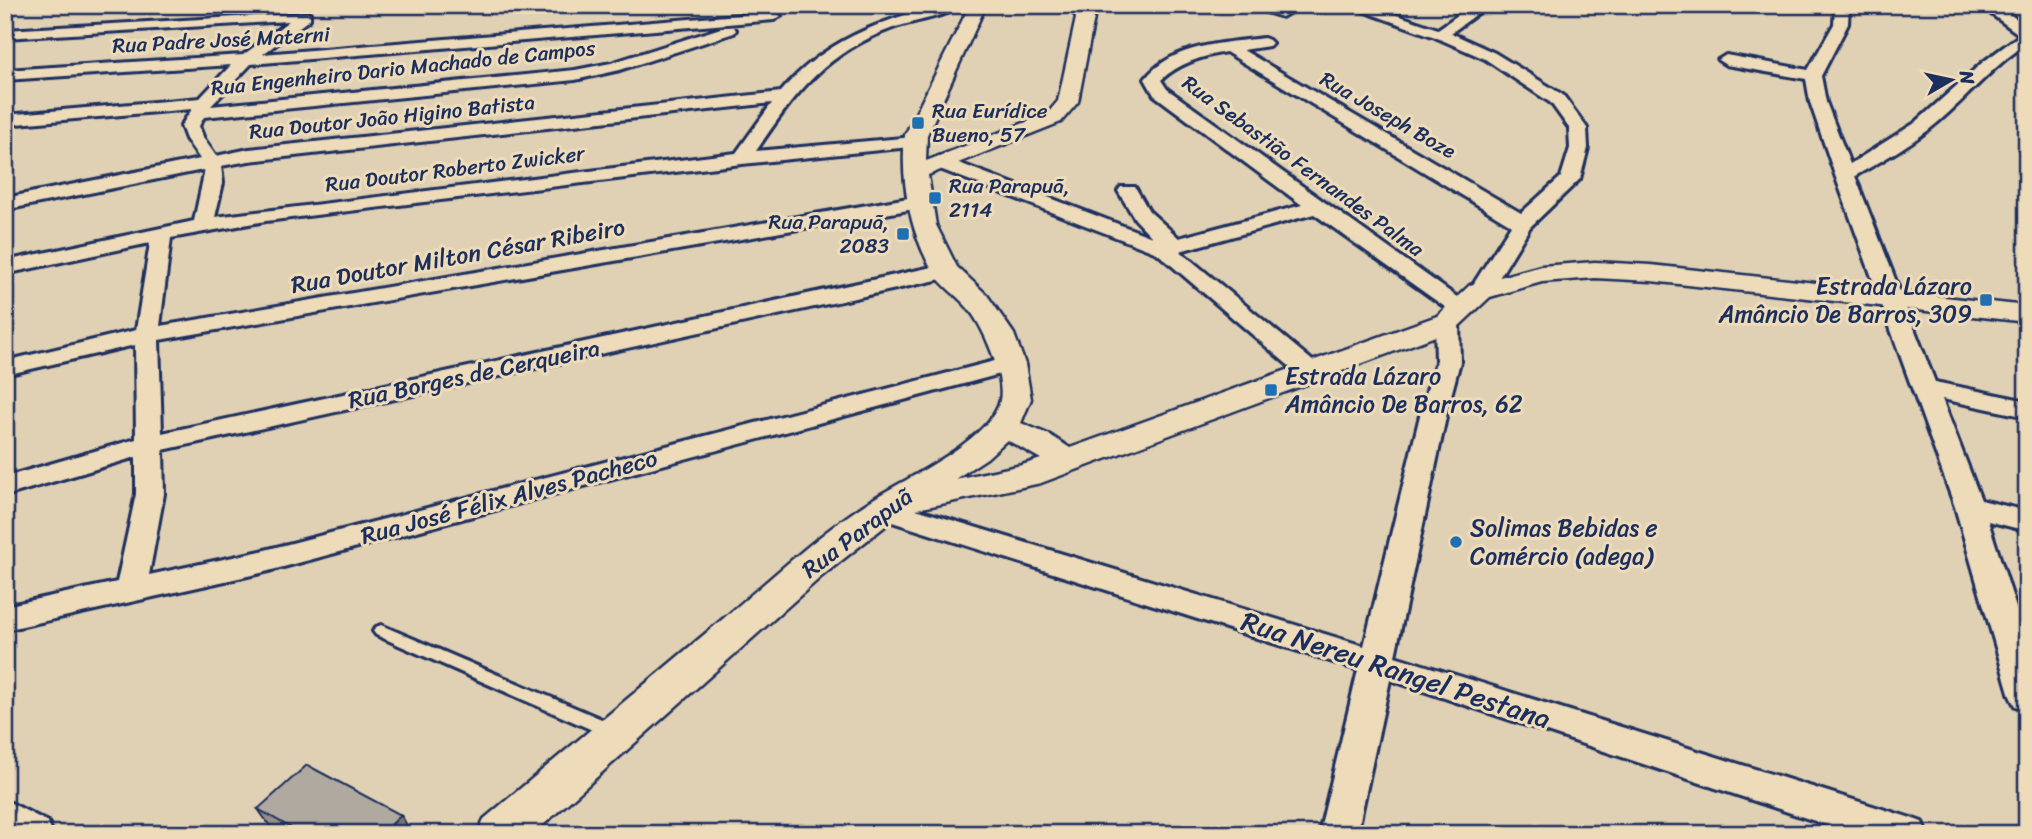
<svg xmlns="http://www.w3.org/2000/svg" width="2032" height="839" font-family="Sriracha,sans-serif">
<rect width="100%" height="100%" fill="#e1d1b4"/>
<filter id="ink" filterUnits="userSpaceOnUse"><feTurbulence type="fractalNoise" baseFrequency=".0143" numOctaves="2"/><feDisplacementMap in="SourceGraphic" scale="14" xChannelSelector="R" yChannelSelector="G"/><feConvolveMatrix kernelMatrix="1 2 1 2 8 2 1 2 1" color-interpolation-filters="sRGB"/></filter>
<g filter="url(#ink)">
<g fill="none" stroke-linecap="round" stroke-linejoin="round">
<!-- service casing -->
<g stroke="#1b2f5e" stroke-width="6">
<polygon id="service" points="381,625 618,726 620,731 618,736 612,738 606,736 376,635 373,631 376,627"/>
</g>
<!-- minor casing -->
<g stroke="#1b2f5e" stroke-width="6">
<g id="minor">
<path d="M940 5H965C954 14 910 22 893 28 825 53 795 93 756 151L914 137 920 138 923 142 920 146 742 164 266 221 171 238 160 326 920 196 927 198 930 202 927 206 920 208 159 340 162 433 946 264 954 266 957 271 954 276 946 278 163 450 164 494 149 575 261 551 1010 357 1019 359 1022 364 1019 369 261 573 5 630V606L117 582 136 494V457L5 496V477L136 439 135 345 5 375V361L136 330 150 243 5 274V261L194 221 204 174 203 170 5 210V198L200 159 186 139 181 126 192 109 5 125V115L200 98 231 65 5 80V70L243 55 289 21 5 38V30L310 13V19L263 54 774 12 781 16 774 20 251 64 211 106 575 70 611 63 724 27H734L736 30 734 33 620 70 575 80 204 117 199 126 204 139 216 156 249 149 781 92C822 42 879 21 940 5ZM772 103 736 153 215 217 223 183 221 166 249 161Z"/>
<polygon points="1244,5 1268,5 1289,13 1282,17"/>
<path d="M1346 5H1368L1438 29 1472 5H1489L1451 33 1495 53 1563 95 1587 128 1588 148 1580 179 1530 227 1488 296H1472L1469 291 1511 225 1226 52C1202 56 1179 63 1161 80L1167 89 1471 307 1468 312H1452L1314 214 1180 251 1320 367 1323 372 1320 377 1311 379 1302 377 1157 253 932 166 930 162 939 156 946 158 1152 237 1135 219 1118 191 1121 187H1135L1149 211 1179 238 1302 205 1154 95 1145 79C1172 44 1224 43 1264 38L1269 40 1272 43 1269 46 1243 50 1521 213 1561 177 1570 148 1569 128 1551 103 1485 59 1435 37Z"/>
<polygon points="1641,5 1657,5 1658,6 1651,10"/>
<path d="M1835 5H1849L1848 24 1821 76 1826 102 1850 164 1915 123 1983 62 2020 35 1979 5H1996L2027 26V44C1993 65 1968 97 1937 123 1912 144 1883 160 1855 176L1935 382 2027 401V417L1942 399 1981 500 2027 511V531L1988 521 2027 642V710L2015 706 2010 696 1955 507 1835 175 1810 102 1806 79 1726 65 1718 60 1726 55 1808 70 1834 24Z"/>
<polygon points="1447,315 1455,317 1459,322 1460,362 1449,403 1395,656 1908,817 1922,822 1927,834 1854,834 1390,680 1357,834 1319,834 1358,670 873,516 869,509 873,502 883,499 1364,646 1423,403 1436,362 1435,322 1439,317"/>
<polygon points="5,800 48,822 53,834 5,834"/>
</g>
</g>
<!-- tertiary casing -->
<g stroke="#1b2f5e" stroke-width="5">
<path id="tertiary" d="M970 5H986L927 135 926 161 1047 114 1058 101 1076 18 1070 5H1086L1094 18 1078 102 1061 122 928 175 936 225 957 267 987 295 1014 334 1025 364 1031 399 1021 423 1050 435 1070 448 1437 316 1470 285 1541 266 1595 262 1651 265 2027 306V322L1651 281 1595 278 1542 282 1490 297 1457 328 1041 483 903 512 822 576 533 834H477L484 819C564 752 644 685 724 618 773 577 822 530 878 496 910 477 992 438 1000 400 1005 376 983 325 967 307 957 295 942 286 934 273 910 234 900 180 905 135ZM1007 440 1041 459 1022 465 955 479 987 458Z"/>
</g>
<!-- service -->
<use href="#service" fill="#eedbb9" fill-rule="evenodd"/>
<!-- minor -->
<use href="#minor" fill="#eedbb9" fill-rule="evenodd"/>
<!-- tertiary -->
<use href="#tertiary" fill="#eedbb9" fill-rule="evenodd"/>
</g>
<!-- wall -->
<polygon fill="#979189" stroke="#1b2f5e" stroke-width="2" points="258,809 412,834 281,834 272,829"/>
<!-- shaded-wall -->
<polygon fill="#7b766f" stroke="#1b2f5e" stroke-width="2" points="401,815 412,834 382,834"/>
<!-- building -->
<polygon fill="#b0a99f" stroke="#1b2f5e" stroke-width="2" points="307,765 401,815 382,834 302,834 258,809"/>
</g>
<!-- markers -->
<g fill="#1f6fb2" stroke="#eedbb9" stroke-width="2.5">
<rect x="911" y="116" width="14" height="14" rx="3.5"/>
<rect x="928" y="191" width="14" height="14" rx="3.5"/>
<rect x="896" y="227" width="14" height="14" rx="3.5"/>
<rect x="1979" y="293" width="14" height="14" rx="3.5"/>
<rect x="1264" y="383" width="14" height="14" rx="3.5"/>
<circle cx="1456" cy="542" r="7"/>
</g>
<g text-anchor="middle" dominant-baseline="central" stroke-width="6" stroke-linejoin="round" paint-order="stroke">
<!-- far-street labels -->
<g font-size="21" fill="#1b2f5e" stroke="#eedbb9">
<text transform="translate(221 40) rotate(-3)">Rua Padre José Materni</text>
<text transform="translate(403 68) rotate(-6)">Rua Engenheiro Dario Machado de Campos</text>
<text transform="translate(1388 115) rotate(30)">Rua Joseph Boze</text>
<text transform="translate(392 117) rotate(-6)">Rua Doutor João Higino Batista</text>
<text transform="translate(1303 166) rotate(36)">Rua Sebastião Fernandes Palma</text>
<text transform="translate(455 169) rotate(-7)">Rua Doutor Roberto Zwicker</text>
</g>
<!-- far-poi labels -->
<g font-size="21" fill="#1b2f5e" stroke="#eedbb9" text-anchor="start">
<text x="932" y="111">Rua Eurídice<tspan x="932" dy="24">Bueno, 57</tspan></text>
<text x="949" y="186">Rua Parapuã,<tspan x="949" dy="24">2114</tspan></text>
<text x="889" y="222" text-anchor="end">Rua Parapuã,<tspan x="889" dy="24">2083</tspan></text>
</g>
<!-- street labels -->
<g font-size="24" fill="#1b2f5e" stroke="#eedbb9">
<text transform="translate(458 256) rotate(-10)">Rua Doutor Milton César Ribeiro</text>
<text transform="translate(474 374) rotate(-12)">Rua Borges de Cerqueira</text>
<text transform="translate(509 497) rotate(-15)">Rua José Félix Alves Pacheco</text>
<text transform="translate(857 533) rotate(-37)">Rua Parapuã</text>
</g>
<!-- poi labels -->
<g font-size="24" fill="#1b2f5e" stroke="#eedbb9" text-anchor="start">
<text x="1972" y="286" text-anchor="end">Estrada Lázaro<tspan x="1972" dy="28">Amâncio De Barros, 309</tspan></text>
<text x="1285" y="376">Estrada Lázaro<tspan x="1285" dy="28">Amâncio De Barros, 62</tspan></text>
<text x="1470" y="528">Solimas Bebidas e<tspan x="1470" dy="28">Comércio (adega)</tspan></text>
</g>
<!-- near-street labels -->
<g font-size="28" fill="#1b2f5e" stroke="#eedbb9">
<text transform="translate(1396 670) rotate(18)">Rua Nereu Rangel Pestana</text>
</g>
</g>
<!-- margin -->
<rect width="2032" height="839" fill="none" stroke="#eedbb9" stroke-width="28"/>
<rect x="14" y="14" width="2004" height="811" fill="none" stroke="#1b2f5e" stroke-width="2.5" filter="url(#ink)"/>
<!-- north arrow -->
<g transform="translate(1951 80) rotate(81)" stroke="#eedbb9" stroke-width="5" paint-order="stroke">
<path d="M0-5L12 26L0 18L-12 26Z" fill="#1b2f5e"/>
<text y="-10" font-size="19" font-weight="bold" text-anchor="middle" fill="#1b2f5e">N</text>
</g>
</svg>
